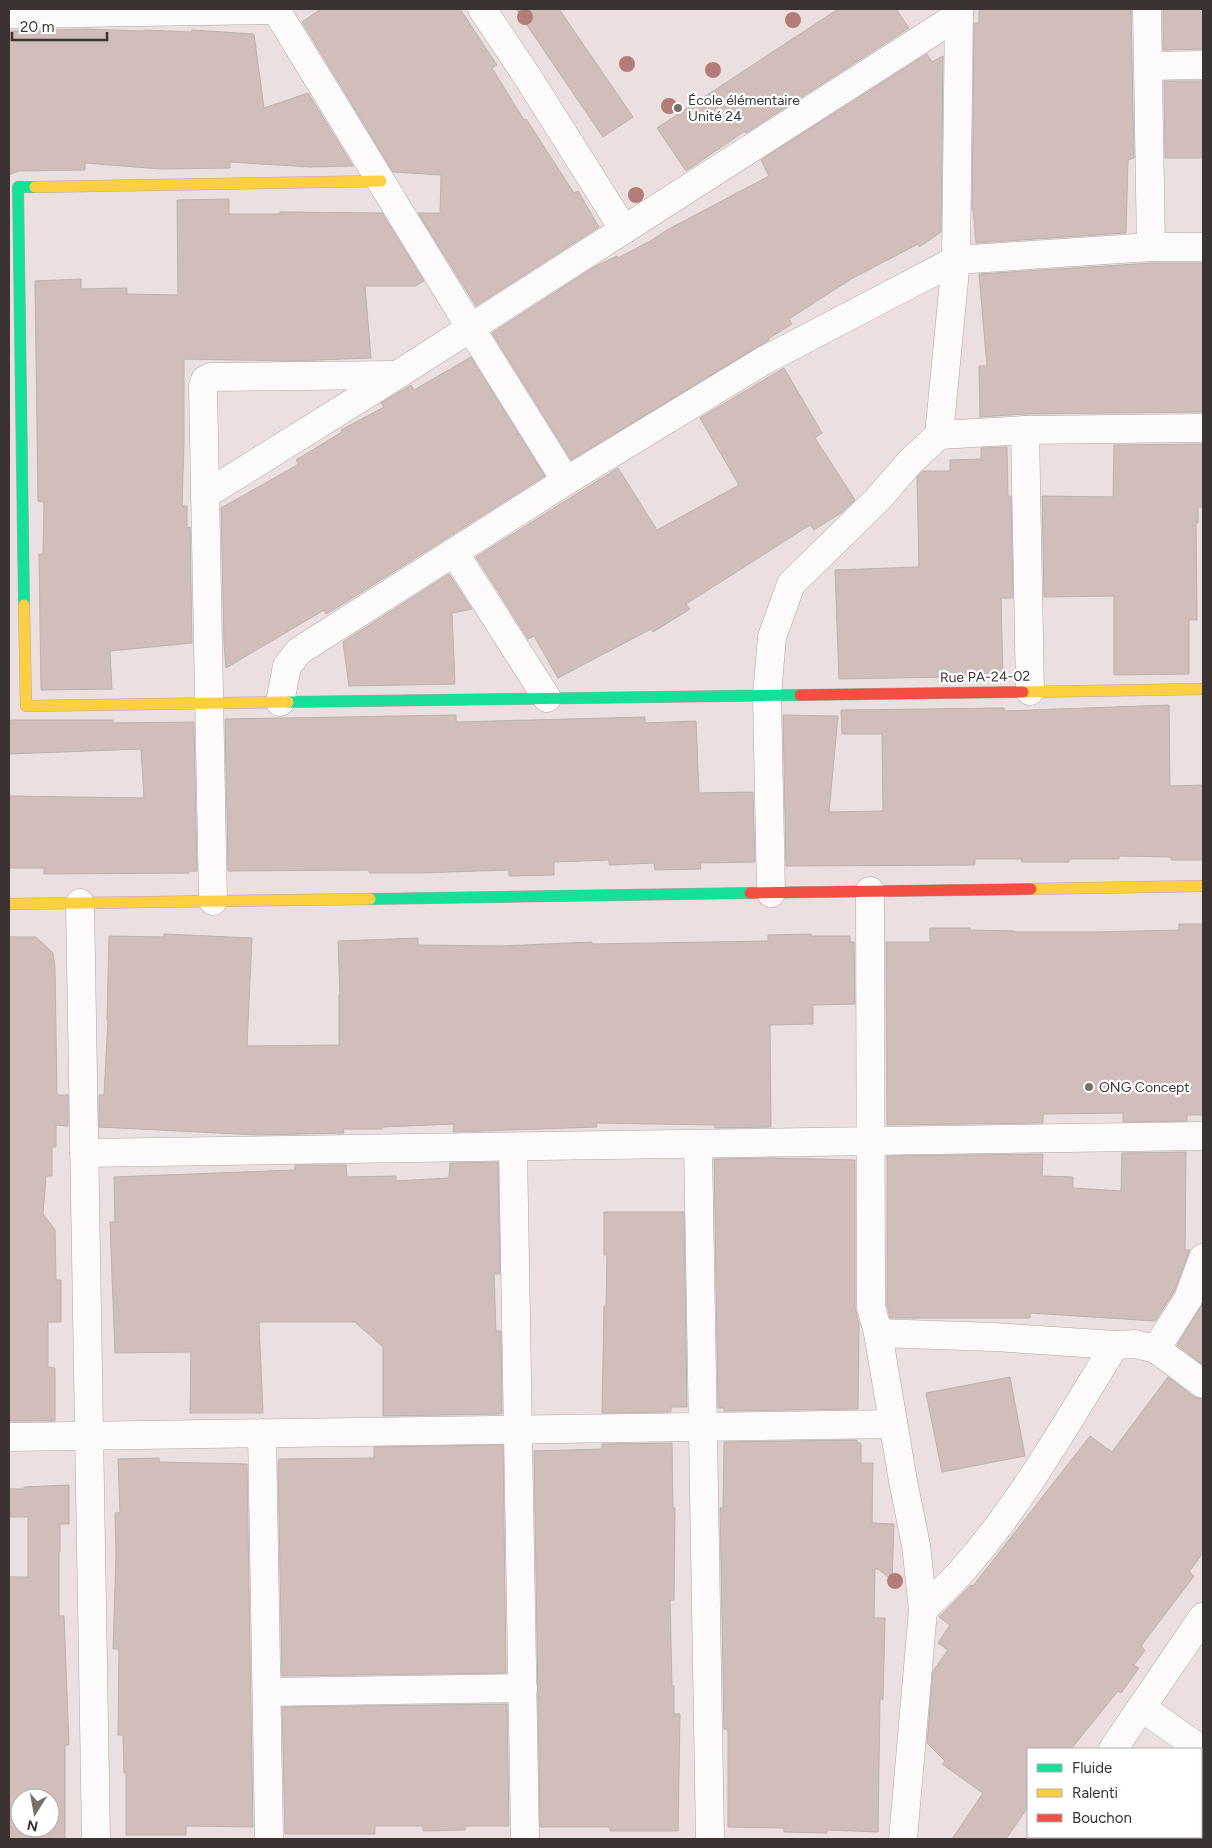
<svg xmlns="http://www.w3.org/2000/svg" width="1212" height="1848" font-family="Figtree,sans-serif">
<rect width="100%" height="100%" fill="#ebe0df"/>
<!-- building -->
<g fill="#d1bdba" stroke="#bab1b0" fill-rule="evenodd">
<polygon points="321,9 460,9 497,65 492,68 524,120 526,119 574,193 578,191 599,227 476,306 418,213 440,213 441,175 393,172 302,22"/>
<polygon points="516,9 559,9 633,117 603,137"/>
<polygon points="838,9 896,9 909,28 746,133 745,131 686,171 657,128"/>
<polygon points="979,9 1131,9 1134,158 1128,160 1126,233 976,243 973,209 972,210 974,23 979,23"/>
<polygon points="1163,9 1203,9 1203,49 1163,50"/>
<polygon points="87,29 143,31 144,30 191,32 192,30 254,34 264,108 308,93 353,166 310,167 230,162 230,168 161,169 85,163 85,170 18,171 9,175 9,31"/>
<polygon points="927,54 932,62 943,56 941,232 919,247 918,244 851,279 789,319 792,324 768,339 769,340 571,460 492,333 594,267 617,256 618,258 652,240 667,230 769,176 761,160"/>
<polygon points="1164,81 1203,81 1203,158 1165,158"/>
<polygon points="229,199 229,214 280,214 280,212 382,213 424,281 415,286 365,286 371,358 290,361 184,359 184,442 182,506 187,506 187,528 190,527 192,643 110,651 112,689 41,690 39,554 43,554 44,502 38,501 35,281 81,279 81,289 127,288 127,294 178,295 177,200"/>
<polygon points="1152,263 1203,263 1203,412 1025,414 980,417 979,366 987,366 979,274"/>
<polygon points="471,357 545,476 338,607 326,614 324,610 226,668 224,644 221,508 299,464 296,460 342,432 341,430 384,407 381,403 411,385 414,390"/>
<polygon points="784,368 822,433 815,438 855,500 841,513 814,530 810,525 686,604 690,609 653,632 651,629 558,678 534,636 528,639 476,557 618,468 657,530 739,485 700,418"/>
<polygon points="1203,444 1203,507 1198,507 1198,523 1196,523 1197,620 1189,620 1189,674 1114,675 1114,596 1044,597 1042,496 1113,497 1114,445"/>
<polygon points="1007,447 1008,496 1011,496 1013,598 1001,598 1003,676 839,679 835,570 919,567 917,477 923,471 950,471 950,460 981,459 981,448"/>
<polygon points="449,574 472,609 452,613 455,684 349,686 343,642"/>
<polygon points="1169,705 1170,786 1203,785 1203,860 1171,860 1171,857 1119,856 1119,859 1069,859 1069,862 1022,862 1021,859 975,859 975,865 786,866 783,715 838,716 829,812 883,811 882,734 842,734 841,710 1004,708 1004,711"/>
<polygon points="456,715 456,722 645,717 645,723 696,721 699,793 753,792 755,862 700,863 701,869 655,870 654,863 609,865 609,860 554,862 554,875 509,876 509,870 419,873 369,873 369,870 228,871 225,719"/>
<polygon points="9,720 113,720 113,723 194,722 197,871 189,871 189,873 44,874 44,868 9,868 9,796 144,798 141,749 9,754"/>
<polygon points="1179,924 1203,924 1203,1115 1187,1115 1187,1121 1123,1122 1123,1113 1043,1114 1043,1123 887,1125 886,942 930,942 930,928 970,928 970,930 1015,931 1015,932 1095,932 1179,930"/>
<polygon points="164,934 252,938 247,1046 339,1045 339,995 340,995 338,941 418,938 418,945 503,946 592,942 592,944 768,941 768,935 811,934 811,936 850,936 850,942 854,942 855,1004 813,1005 813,1024 770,1025 771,1127 715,1128 715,1125 596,1123 597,1127 453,1132 454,1124 382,1127 382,1129 343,1129 344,1133 258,1135 99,1127 99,1095 104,1095 108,1020 107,1020 109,936 164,937"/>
<polygon points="9,937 36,937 53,953 55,969 57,1095 68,1095 68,1126 56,1125 56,1147 52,1147 52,1176 46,1176 43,1214 55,1230 56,1280 61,1280 61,1322 48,1322 48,1367 55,1368 55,1421 9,1421"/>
<polygon points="1186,1152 1185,1250 1190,1250 1174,1292 1155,1321 1030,1313 1030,1318 890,1318 887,1305 887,1156 1043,1154 1042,1176 1073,1177 1073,1188 1121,1191 1122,1153"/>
<polygon points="771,1158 855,1160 855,1307 859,1324 858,1409 724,1411 724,1408 718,1408 714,1159"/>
<polygon points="498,1162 500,1274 494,1274 496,1331 501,1331 502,1414 383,1416 383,1347 355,1322 259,1322 263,1413 190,1413 191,1352 115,1353 110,1222 115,1222 114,1177 295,1170 295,1165 346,1165 347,1177 396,1176 396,1181 449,1178 450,1163"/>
<polygon points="604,1212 684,1212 687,1407 671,1407 671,1412 602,1413 604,1306 606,1306 607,1255 604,1255"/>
<polygon points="1203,1303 1203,1365 1177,1345"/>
<polygon points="1010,1377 1025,1456 942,1472 926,1393"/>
<polygon points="1168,1377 1194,1397 1203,1399 1203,1553 1189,1572 1194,1576 1141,1646 1145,1650 1134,1665 1139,1668 1121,1693 1118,1691 1071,1749 1028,1749 1028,1807 1006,1839 952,1839 983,1793 942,1764 945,1761 927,1743 933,1671 948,1650 938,1643 950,1625 939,1617 971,1585 973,1586 1090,1436 1112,1452"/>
<polygon points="857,1440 857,1443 861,1443 861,1463 873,1463 872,1523 894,1524 892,1580 878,1569 875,1569 874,1618 885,1618 883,1700 880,1698 878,1832 827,1830 827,1833 784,1832 784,1828 728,1827 728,1729 724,1729 720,1508 723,1508 724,1442"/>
<polygon points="672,1443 673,1508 675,1508 674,1600 670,1600 672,1686 674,1686 674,1714 680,1714 678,1831 610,1831 610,1827 540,1827 534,1451 602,1449 602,1444"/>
<polygon points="503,1445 506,1673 282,1676 278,1464 279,1459 374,1458 374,1447"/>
<polygon points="159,1458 159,1462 247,1464 253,1827 186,1826 186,1835 126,1835 126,1773 124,1773 123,1735 118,1735 119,1649 113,1649 116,1554 115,1513 120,1513 118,1459"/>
<path d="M69 1485V1524H60V1552H59V1616H64L69 1745H65V1839H9V1577H28V1517H9V1489H24V1487ZM20 1798H50V1828H20Z"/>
<polygon points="507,1704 509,1826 465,1826 465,1830 423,1831 423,1826 375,1826 375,1834 285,1834 282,1707"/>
</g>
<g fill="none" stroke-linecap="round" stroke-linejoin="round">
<!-- street casing -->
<g stroke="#aea6a5" stroke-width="29">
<g id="street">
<polyline points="482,9 527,76 624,230"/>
<polyline points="1147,9 1151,247"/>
<polyline points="276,10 470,327 566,481"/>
<polyline points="9,14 276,10 278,9"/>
<polyline points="1148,66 1203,65"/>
<polyline points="1025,430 1030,691"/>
<polyline points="939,435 956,260 959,9"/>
<polyline points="205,495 397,375 959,15"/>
<polyline points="454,552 547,698"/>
<polyline points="280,702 287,666 299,651 566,481 763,361 956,260 1151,247 1203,247"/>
<polyline points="870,891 871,1307 878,1333 903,1481 916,1545 923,1610 903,1839"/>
<polyline points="771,893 767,695 772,637 791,584 878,499 910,462 939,435 1025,430 1203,428"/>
<polyline points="213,901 203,386 205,380 211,377 396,375"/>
<polyline points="80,903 96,1839"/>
<polyline points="698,1144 710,1839"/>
<polyline points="513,1148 525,1839"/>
<polyline points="84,1153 1203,1136"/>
<polyline points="878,1333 994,1337 1115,1345 1135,1344 1156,1349 1203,1384"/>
<polyline points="1156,1349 1188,1299 1203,1258"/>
<polyline points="262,1433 269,1839"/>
<polyline points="9,1437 893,1424"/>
<path d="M923 1610C936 1597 949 1585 961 1572 1022 1503 1067 1422 1115 1345"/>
<polyline points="267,1692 523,1688"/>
<polyline points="1141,1707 1203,1751"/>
<polyline points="1113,1749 1203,1617"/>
<polyline points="1052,1839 1053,1837"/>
</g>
</g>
<!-- fast casing -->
<g stroke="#aea6a5" stroke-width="12">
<g id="fast">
<polyline points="24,605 18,187 35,187"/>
<polyline points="288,702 800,695"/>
<polyline points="370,899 750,893"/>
</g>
</g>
<!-- slow casing -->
<g stroke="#aea6a5" stroke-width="12">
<g id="slow">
<polyline points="35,187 381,181"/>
<polyline points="24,605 26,706 288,702"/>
<polyline points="1023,692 1203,689"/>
<polyline points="1031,889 1203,886"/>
<polyline points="9,904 370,899"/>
</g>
</g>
<!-- jam casing -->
<g stroke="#aea6a5" stroke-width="12">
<g id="jam">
<polyline points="800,695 1023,692"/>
<polyline points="750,893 1031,889"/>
</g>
</g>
<!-- street -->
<use href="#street" stroke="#fcfafa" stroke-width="28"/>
<!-- fast -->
<use href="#fast" stroke="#16e098" stroke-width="11"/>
<!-- slow -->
<use href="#slow" stroke="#ffcf43" stroke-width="11"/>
<!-- jam -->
<use href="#jam" stroke="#f24e42" stroke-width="11"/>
</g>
<!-- trees -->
<g fill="#b47c78">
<circle cx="525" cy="17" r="8"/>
<circle cx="793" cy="20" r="8"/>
<circle cx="627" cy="64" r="8"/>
<circle cx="713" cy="70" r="8"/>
<circle cx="669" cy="106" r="8"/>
<circle cx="636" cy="195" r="8"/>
<circle cx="895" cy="1581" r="8"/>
</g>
<!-- markers -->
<g fill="#79706e" stroke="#fff" stroke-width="2">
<circle cx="678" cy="108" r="5"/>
<circle cx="1089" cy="1087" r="5"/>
</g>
<g text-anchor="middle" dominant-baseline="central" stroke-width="4.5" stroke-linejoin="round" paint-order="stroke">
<!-- poi labels -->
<g font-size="14" fill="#3b3331" stroke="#fff" text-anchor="start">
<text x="688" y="100">École élémentaire<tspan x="688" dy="16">Unité 24</tspan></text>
<text x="1099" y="1087">ONG Concept</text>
</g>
<!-- street labels -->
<g font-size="14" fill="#3b3331" stroke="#fff">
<text transform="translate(985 677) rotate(-1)">Rue PA-24-02</text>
</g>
</g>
<!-- border -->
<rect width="1212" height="1848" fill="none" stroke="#3b3331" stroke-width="20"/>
<!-- legend -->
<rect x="1027" y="1748" width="175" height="90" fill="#ffffff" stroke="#b1adad"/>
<rect x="1037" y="1764" width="25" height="8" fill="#16e098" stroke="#b1adad"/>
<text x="1072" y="1773" font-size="15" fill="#3b3331">Fluide</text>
<rect x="1037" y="1789" width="25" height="8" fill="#ffcf43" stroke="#b1adad"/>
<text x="1072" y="1798" font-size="15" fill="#3b3331">Ralenti</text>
<rect x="1037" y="1814" width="25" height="8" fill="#f24e42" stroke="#b1adad"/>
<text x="1072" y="1823" font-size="15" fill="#3b3331">Bouchon</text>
<!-- north arrow -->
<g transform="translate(35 1813) rotate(191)"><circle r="24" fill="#ffffff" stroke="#b1adad"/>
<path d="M0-4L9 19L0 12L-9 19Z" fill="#79706e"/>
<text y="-8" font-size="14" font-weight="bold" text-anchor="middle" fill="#3b3331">N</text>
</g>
<!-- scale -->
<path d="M12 32v8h95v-8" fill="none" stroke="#3b3331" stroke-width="2.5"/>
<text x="20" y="32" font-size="15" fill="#3b3331" stroke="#ffffff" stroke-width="4" paint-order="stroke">20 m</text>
</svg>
